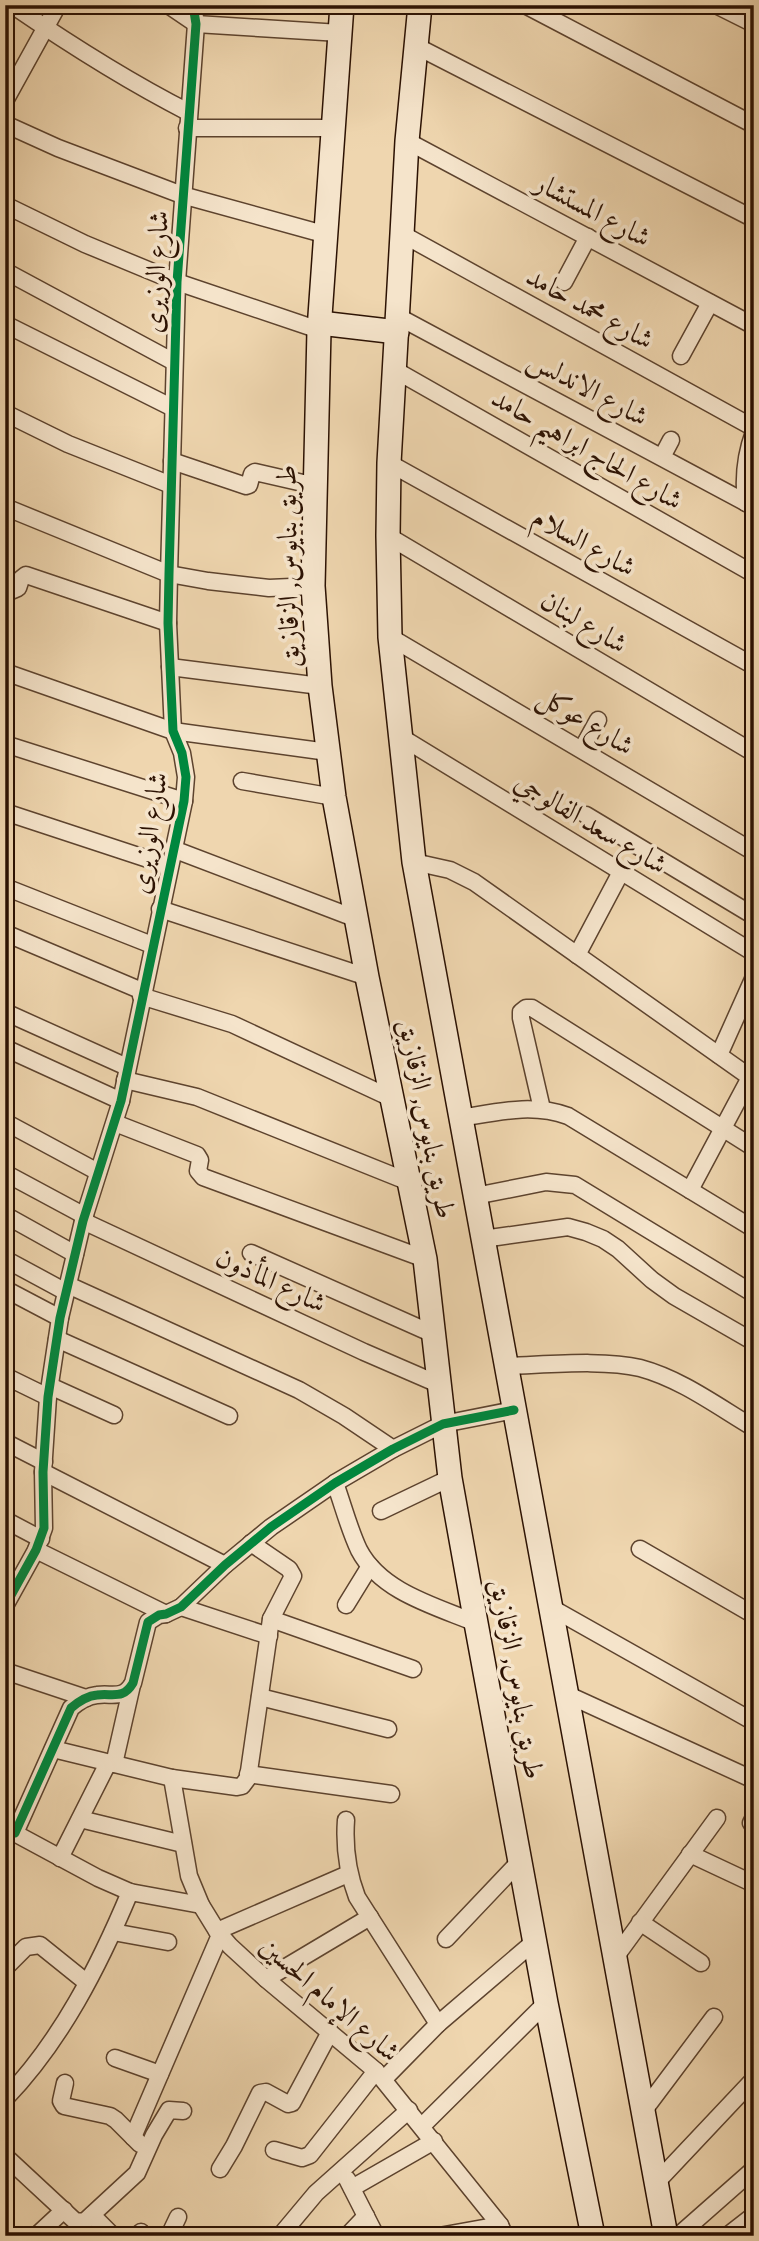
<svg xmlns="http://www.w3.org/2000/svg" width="759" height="2241" font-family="Alegreya,Amiri,serif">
<rect width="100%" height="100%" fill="#efd6af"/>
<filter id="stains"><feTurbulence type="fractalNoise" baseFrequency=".00286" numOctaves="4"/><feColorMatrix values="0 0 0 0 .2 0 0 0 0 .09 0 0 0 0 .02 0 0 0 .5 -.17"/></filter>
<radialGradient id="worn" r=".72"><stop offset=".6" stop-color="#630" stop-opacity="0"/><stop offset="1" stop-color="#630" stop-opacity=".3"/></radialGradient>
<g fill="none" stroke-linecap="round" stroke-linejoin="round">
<!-- minor casing -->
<g stroke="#5d432e" stroke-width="19">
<g id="minor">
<path d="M12 5C69 44 127 81 188 112"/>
<polyline points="168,5 196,24 340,33"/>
<polyline points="525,5 754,125"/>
<polyline points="716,5 754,24"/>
<polyline points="416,46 754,219"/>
<polyline points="5,101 58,5"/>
<polyline points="5,124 58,148 182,195 327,235"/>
<polyline points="187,128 334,128"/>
<polyline points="407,141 754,326"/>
<polyline points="5,205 85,244 177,282 319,330"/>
<polyline points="402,234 754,428"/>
<polyline points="5,271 174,362"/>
<polyline points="564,282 588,237"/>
<polyline points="397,316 754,507"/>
<polyline points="5,324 173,408"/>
<polyline points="681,356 710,303"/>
<polyline points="395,370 754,574"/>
<polyline points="5,413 68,444 171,485"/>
<polyline points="662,457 671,440"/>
<polyline points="172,461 246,486 249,485 252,474 255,472 316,486"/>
<polyline points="389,463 754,666"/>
<path d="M746 503C743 478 745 456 754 432"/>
<polyline points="5,507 169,574 208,581 269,588 313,586"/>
<polyline points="388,536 754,753"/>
<polyline points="5,590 11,591 18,588 21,579 26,575 168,623"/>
<polyline points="390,637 754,852"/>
<polyline points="170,667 320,686"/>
<polyline points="5,672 173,731 328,752"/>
<polyline points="401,737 754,953"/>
<polyline points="5,744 184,801"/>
<polyline points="582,749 598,720"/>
<polyline points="242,781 334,797"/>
<polyline points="5,812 169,866"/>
<polyline points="586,815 754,916"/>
<polyline points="173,849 357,919"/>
<polyline points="414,862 450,870 474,882 754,1080"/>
<polyline points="5,887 152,945"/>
<polyline points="160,909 367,977"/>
<polyline points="5,933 142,991"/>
<polyline points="577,955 621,872"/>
<polyline points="141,996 232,1024 393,1099"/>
<polyline points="5,1012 127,1067"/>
<polyline points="5,1048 121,1101"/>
<polyline points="719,1055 754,977"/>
<polyline points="125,1080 197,1097 409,1182"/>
<polyline points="542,1109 521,1018 521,1012 526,1008 532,1008 754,1148"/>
<path d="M461 1118C498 1112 532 1103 568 1116L754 1229"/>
<polyline points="5,1122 98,1172"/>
<polyline points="115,1123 197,1155 200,1160 198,1171 203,1177 425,1259"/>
<polyline points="5,1173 85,1216"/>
<polyline points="690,1190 754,1070"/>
<polyline points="475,1196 546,1182 575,1185 754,1294"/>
<polyline points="5,1215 75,1254"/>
<polyline points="83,1221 364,1352 438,1384"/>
<polyline points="483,1239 568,1227 586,1232 603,1239 618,1249 652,1280 674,1296 754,1342"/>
<polyline points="251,1253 433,1334"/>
<polyline points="5,1259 66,1292"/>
<polyline points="68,1285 299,1390 344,1416 393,1449"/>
<polyline points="5,1289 60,1318"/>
<polyline points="57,1339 229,1416"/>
<path d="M506 1366C545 1365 604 1359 640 1368 681 1379 717 1406 754 1428"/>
<polyline points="5,1376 48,1397"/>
<polyline points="50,1386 114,1415"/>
<polyline points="5,1442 44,1462"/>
<polyline points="43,1472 225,1565"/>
<path d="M335 1483C343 1505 349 1529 359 1550 381 1592 435 1606 476 1623"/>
<polyline points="381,1511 450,1478"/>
<polyline points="5,1520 41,1539"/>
<polyline points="640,1549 754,1615"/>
<polyline points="36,1550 166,1614"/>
<polyline points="346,1605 370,1566"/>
<polyline points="5,1606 36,1550 44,1528 43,1472 48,1397 60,1318 83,1221 121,1101 184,801 186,777 182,753 173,731 168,623 169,574 177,282 196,24 193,5"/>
<polyline points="181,1607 269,1636"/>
<polyline points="550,1607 754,1722"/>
<polyline points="271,1619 413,1669"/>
<polyline points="5,1671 86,1698"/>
<polyline points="566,1694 754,1780"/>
<polyline points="260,1697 388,1729"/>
<polyline points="53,1749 172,1778 237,1787 242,1786 248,1778 271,1619 293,1576 289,1569 251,1543"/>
<polyline points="114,1764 132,1685"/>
<polyline points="248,1774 391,1794"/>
<polyline points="172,1778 189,1876 201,1905 217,1931 230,1946 266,1979 376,2071 500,2225 505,2236"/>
<polyline points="80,1819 183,1844"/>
<path d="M346 1820C344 1848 347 1871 357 1897L438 2024"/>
<polyline points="751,1823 754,1817"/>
<polyline points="7,1829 98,1878 130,1892 201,1905"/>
<path d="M15 1833 71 1708C78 1702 86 1696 97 1695 113 1693 123 1700 133 1683L148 1622 159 1615 166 1614 181 1607 225 1565 271 1527 335 1483 393 1449 443 1424 514 1410"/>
<polyline points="690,1854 754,1884"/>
<polyline points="60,1858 108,1763"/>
<polyline points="640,1922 701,1963"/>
<polyline points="217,1931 348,1874"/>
<polyline points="113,1932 168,1942"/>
<polyline points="446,1939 520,1861"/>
<polyline points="614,1959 717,1818"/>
<polyline points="5,1968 26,1947 40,1945 86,1982"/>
<polyline points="266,1979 370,1917"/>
<polyline points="115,2058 160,2074"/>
<polyline points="384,2079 438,2024 535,1941"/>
<polyline points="65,2083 61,2101 64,2106 110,2116 116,2120 140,2144"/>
<path d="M5 2099C61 2041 99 1966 130 1892"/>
<polyline points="642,2113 714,2017"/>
<polyline points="422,2126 546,2003"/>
<polyline points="133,2137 220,1935"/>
<polyline points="274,2150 302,2158 310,2155 376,2071"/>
<polyline points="5,2156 75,2221 84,2222 137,2173 154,2135 169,2110 183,2111"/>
<polyline points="220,2169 234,2146 260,2093 266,2092 288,2104 292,2103 330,2032"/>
<polyline points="347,2179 376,2236"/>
<polyline points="655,2184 754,2079"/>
<polyline points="352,2188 434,2141"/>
<polyline points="92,2215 113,2236"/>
<polyline points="36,2236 64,2210"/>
<polyline points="137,2236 141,2232"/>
<polyline points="169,2236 178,2217"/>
<polyline points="280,2236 316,2193 409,2110"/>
<polyline points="347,2236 366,2216"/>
<polyline points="439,2236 500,2225"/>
<polyline points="678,2236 754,2169"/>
<polyline points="727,2236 754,2215"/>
</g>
</g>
<!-- secondary casing -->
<g stroke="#2c1203" stroke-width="26">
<g id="secondary">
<polyline points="342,5 319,330 313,586 320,686 334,797 367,977 425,1259 450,1478 476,1623 546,2003 593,2236"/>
<polyline points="420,5 407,141 402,234 389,463 388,536 390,637 414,862 666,2236"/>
<polyline points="320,323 397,332"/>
</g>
</g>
<!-- minor -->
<use href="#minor" stroke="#f5e4cb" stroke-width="16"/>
<!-- secondary -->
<use href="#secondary" stroke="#f5e4cb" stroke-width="23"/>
<!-- cycleway casing -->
<g stroke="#f5e4cb" stroke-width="13">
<g id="cycleway">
<polyline points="5,1606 36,1550 44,1528 43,1472 48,1397 60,1318 83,1221 121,1101 184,801 186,777 182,753 173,731 168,623 169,574 177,282 196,24 193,5"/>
<path d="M15 1833 71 1708C78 1702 86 1696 97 1695 113 1693 123 1700 133 1683L148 1622 159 1615 166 1614 181 1607 225 1565 271 1527 335 1483 393 1449 443 1424 514 1410"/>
</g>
</g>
<!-- cycleway -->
<use href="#cycleway" stroke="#00873e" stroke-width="9"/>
</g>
<g text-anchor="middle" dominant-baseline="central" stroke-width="7" stroke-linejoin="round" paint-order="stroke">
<!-- street labels -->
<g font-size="28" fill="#2c1203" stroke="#f5e4cb">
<text transform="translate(593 210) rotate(28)">شارع المستشار</text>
<text transform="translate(156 272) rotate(-87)">شارع الوزيرى</text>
<text transform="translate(590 308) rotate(29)">شارع محمد حامد</text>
<text transform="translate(588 388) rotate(28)">شارع الاندلس</text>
<text transform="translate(587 449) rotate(30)">شارع الحاج ابراهيم حامد</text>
<text transform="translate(584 542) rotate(29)">شارع السلام</text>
<text transform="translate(288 566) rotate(-91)">طريق بنايوس, الزقازيق</text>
<text transform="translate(584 622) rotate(31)">شارع لبنان</text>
<text transform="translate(586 721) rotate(31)">شارع عوكل</text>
<text transform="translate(591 823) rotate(31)">شارع سعد الفالوجي</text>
<text transform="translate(149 833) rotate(-81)">شارع الوزيرى</text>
<text transform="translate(427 1119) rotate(79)">طريق بنايوس, الزقازيق</text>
<text transform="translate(271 1280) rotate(25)">شارع المأذون</text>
<text transform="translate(517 1679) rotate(80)">طريق بنايوس, الزقازيق</text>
<text transform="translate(330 1999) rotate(41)">شارع الإمام الحسين</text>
</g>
</g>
<!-- margin -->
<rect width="759" height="2241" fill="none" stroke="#efd6af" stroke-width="28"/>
<rect x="7" y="7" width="745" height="2227" fill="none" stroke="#2c1203" stroke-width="3.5"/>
<rect x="14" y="14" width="731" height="2213" fill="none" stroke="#2c1203" stroke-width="2"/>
<rect width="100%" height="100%" filter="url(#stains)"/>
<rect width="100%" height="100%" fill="url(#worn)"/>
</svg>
